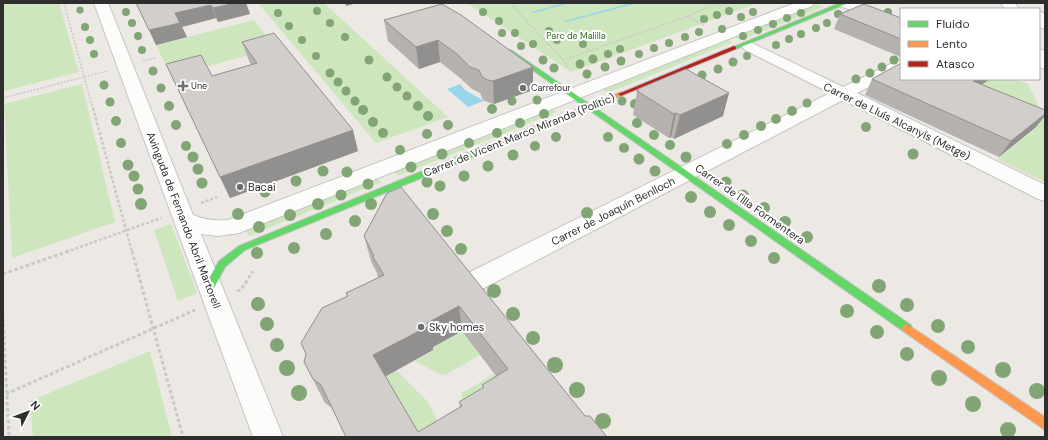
<svg xmlns="http://www.w3.org/2000/svg" width="1048" height="440" font-family="'DM Sans',sans-serif">
<rect width="100%" height="100%" fill="#ece8e4"/>
<!-- green -->
<g fill="#cee6be">
<polygon points="3,3 59,3 79,72 4,91"/>
<polygon points="258,3 324,3 448,117 376,143"/>
<polygon points="467,3 758,3 571,72"/>
<polygon points="817,4 823,7 741,40 734,37"/>
<polygon points="254,20 272,43 264,51 171,76 156,45"/>
<polygon points="727,39 733,42 608,93 602,89"/>
<polygon points="990,79 1014,79 1028,84 1045,119 1045,182 997,159 1036,128 963,97"/>
<polygon points="82,84 115,222 12,258 4,104"/>
<polygon points="551,108 557,112 398,176 393,170"/>
<polygon points="376,177 381,182 249,236 245,229"/>
<polygon points="171,224 197,293 178,301 154,230"/>
<polygon points="462,331 480,355 447,374 441,375 415,361 433,351 431,348"/>
<polygon points="150,351 172,437 33,437 30,401"/>
<polygon points="394,368 427,401 435,415 443,437 414,437 379,376"/>
<polygon points="494,374 504,387 462,411 462,393"/>
</g>
<!-- water -->
<polygon fill="#99d6ec" points="460,84 465,90 484,101 468,107 447,89"/>
<g fill="none" stroke-linecap="round" stroke-linejoin="round">
<!-- stream -->
<g fill="#99d6ec" fill-rule="evenodd">
<polygon points="564,3 571,3 533,13 531,12"/>
<polygon points="631,3 638,3 566,22 564,21"/>
</g>
<!-- street casing -->
<g stroke="#c5c4c5" stroke-width="2">
<g id="street">
<path d="M94 3H108L193 215C205 220 215 221 228 220L795 3H814L812 6 239 233 218 236 201 234 283 437H253Z"/>
<polygon points="838,3 857,3 901,20 901,29 840,6"/>
<polygon points="1001,3 1015,3 1019,9 1005,9"/>
<polygon points="1039,11 1045,14 1045,29 1039,27"/>
<polygon points="750,42 843,87 901,59 901,70 857,93 1045,185 1045,201 1038,199 843,100 484,288 475,290 466,288 463,281 466,274 830,93 745,50 742,47 745,44"/>
<polygon points="1039,49 1045,51 1045,69 1039,67"/>
</g>
</g>
<!-- fast casing -->
<g stroke="#c5c4c5" stroke-width="2">
<g id="fast">
<polygon points="840,3 848,3 736,49 731,48"/>
<polygon points="507,50 511,50 911,325 912,328 911,331 907,332 903,331 507,52"/>
<polygon points="474,150 480,150 481,152 480,154 245,250 225,267 213,290 209,291 205,290 204,287 219,261 239,246"/>
</g>
</g>
<!-- slow casing -->
<g stroke="#c5c4c5" stroke-width="2">
<g id="slow">
<polygon points="621,92 624,94 623,95 480,154 474,154 473,152 474,150"/>
<polygon points="907,324 1045,417 1045,430 903,331 902,328 903,325"/>
</g>
</g>
<!-- jam casing -->
<g stroke="#c5c4c5" stroke-width="2">
<polygon id="jam" points="734,46 736,47 736,49 623,95 621,96 618,94"/>
</g>
<!-- path-far2 -->
<g stroke="#c9c9c8" stroke-width="1.5" stroke-dasharray="2 1.5" stroke-linecap="butt">
<polyline points="64,3 93,109"/>
<polyline points="510,3 563,60 568,68"/>
<polyline points="687,17 704,25"/>
<polyline points="563,60 686,17 717,3"/>
<polyline points="143,61 155,58"/>
<polyline points="3,98 107,71"/>
</g>
<!-- path-far1 -->
<g stroke="#c9c9c8" stroke-width="2.5" stroke-dasharray="3 2" stroke-linecap="butt">
<polyline points="93,108 132,252"/>
<polyline points="201,203 217,197"/>
<polyline points="66,252 161,218"/>
</g>
<!-- path -->
<g stroke="#c9c9c8" stroke-width="3" stroke-dasharray="3.5 2.5" stroke-linecap="butt">
<polyline points="132,251 183,437"/>
<polyline points="3,274 69,251"/>
<polyline points="237,291 241,290 253,271"/>
<polyline points="3,318 9,437"/>
<polyline points="6,394 195,310"/>
</g>
<!-- street -->
<use href="#street" fill="#fcfcfb" fill-rule="evenodd"/>
<!-- fast -->
<use href="#fast" fill="#63d668" fill-rule="evenodd"/>
<!-- slow -->
<use href="#slow" fill="#ff974d" fill-rule="evenodd"/>
<!-- jam -->
<use href="#jam" fill="#b3261e" fill-rule="evenodd"/>
</g>
<!-- trees -->
<g fill="#82a575">
<circle cx="80" cy="10" r="3.5"/>
<circle cx="317" cy="11" r="4"/>
<circle cx="729" cy="11" r="4"/>
<circle cx="126" cy="12" r="4"/>
<circle cx="483" cy="12" r="4"/>
<circle cx="753" cy="12" r="4"/>
<circle cx="888" cy="12" r="4"/>
<circle cx="278" cy="13" r="4"/>
<circle cx="801" cy="13" r="4"/>
<circle cx="838" cy="14" r="4"/>
<circle cx="717" cy="15" r="4"/>
<circle cx="741" cy="17" r="4"/>
<circle cx="787" cy="18" r="4"/>
<circle cx="704" cy="19" r="4"/>
<circle cx="499" cy="21" r="4"/>
<circle cx="132" cy="23" r="4"/>
<circle cx="330" cy="23" r="4"/>
<circle cx="827" cy="23" r="4"/>
<circle cx="773" cy="24" r="4"/>
<circle cx="289" cy="26" r="4"/>
<circle cx="85" cy="27" r="4"/>
<circle cx="816" cy="28" r="4"/>
<circle cx="722" cy="29" r="4"/>
<circle cx="758" cy="30" r="4"/>
<circle cx="549" cy="31" r="4"/>
<circle cx="699" cy="32" r="4"/>
<circle cx="502" cy="33" r="4"/>
<circle cx="515" cy="33" r="4"/>
<circle cx="801" cy="34" r="4"/>
<circle cx="138" cy="36" r="4"/>
<circle cx="743" cy="36" r="4"/>
<circle cx="345" cy="37" r="4"/>
<circle cx="685" cy="37" r="4"/>
<circle cx="789" cy="39" r="4"/>
<circle cx="90" cy="40" r="4"/>
<circle cx="302" cy="40" r="4"/>
<circle cx="557" cy="40" r="4"/>
<circle cx="669" cy="43" r="4"/>
<circle cx="533" cy="44" r="4"/>
<circle cx="583" cy="44" r="4"/>
<circle cx="776" cy="45" r="4"/>
<circle cx="521" cy="46" r="4"/>
<circle cx="654" cy="48" r="4"/>
<circle cx="620" cy="49" r="4"/>
<circle cx="142" cy="50" r="4"/>
<circle cx="94" cy="54" r="4"/>
<circle cx="608" cy="54" r="4"/>
<circle cx="639" cy="54" r="4"/>
<circle cx="316" cy="56" r="4"/>
<circle cx="747" cy="56" r="4"/>
<circle cx="593" cy="59" r="4.5"/>
<circle cx="369" cy="60" r="4.5"/>
<circle cx="543" cy="60" r="4.5"/>
<circle cx="894" cy="60" r="4.5"/>
<circle cx="621" cy="61" r="4.5"/>
<circle cx="733" cy="62" r="4.5"/>
<circle cx="580" cy="64" r="4.5"/>
<circle cx="605" cy="67" r="4.5"/>
<circle cx="882" cy="67" r="4.5"/>
<circle cx="554" cy="68" r="4.5"/>
<circle cx="718" cy="69" r="4.5"/>
<circle cx="153" cy="71" r="4.5"/>
<circle cx="330" cy="73" r="4.5"/>
<circle cx="870" cy="73" r="4.5"/>
<circle cx="587" cy="74" r="4.5"/>
<circle cx="702" cy="75" r="4.5"/>
<circle cx="387" cy="77" r="4.5"/>
<circle cx="856" cy="79" r="4.5"/>
<circle cx="338" cy="82" r="4.5"/>
<circle cx="104" cy="85" r="4.5"/>
<circle cx="397" cy="87" r="4.5"/>
<circle cx="161" cy="88" r="4.5"/>
<circle cx="346" cy="91" r="4.5"/>
<circle cx="407" cy="96" r="4.5"/>
<circle cx="537" cy="100" r="4.5"/>
<circle cx="355" cy="101" r="4.5"/>
<circle cx="512" cy="101" r="4.5"/>
<circle cx="622" cy="101" r="4.5"/>
<circle cx="110" cy="102" r="4.5"/>
<circle cx="807" cy="103" r="4.5"/>
<circle cx="635" cy="104" r="5"/>
<circle cx="169" cy="106" r="5"/>
<circle cx="418" cy="106" r="5"/>
<circle cx="492" cy="109" r="5"/>
<circle cx="363" cy="110" r="5"/>
<circle cx="792" cy="111" r="5"/>
<circle cx="544" cy="114" r="5"/>
<circle cx="428" cy="116" r="5"/>
<circle cx="776" cy="119" r="5"/>
<circle cx="116" cy="121" r="5"/>
<circle cx="373" cy="122" r="5"/>
<circle cx="520" cy="123" r="5"/>
<circle cx="637" cy="123" r="5"/>
<circle cx="176" cy="125" r="5"/>
<circle cx="448" cy="125" r="5"/>
<circle cx="761" cy="126" r="5"/>
<circle cx="866" cy="127" r="5"/>
<circle cx="383" cy="133" r="5"/>
<circle cx="497" cy="133" r="5"/>
<circle cx="427" cy="134" r="5"/>
<circle cx="654" cy="135" r="5"/>
<circle cx="744" cy="135" r="5"/>
<circle cx="556" cy="137" r="5"/>
<circle cx="608" cy="137" r="5"/>
<circle cx="121" cy="143" r="5"/>
<circle cx="469" cy="143" r="5"/>
<circle cx="727" cy="144" r="5"/>
<circle cx="670" cy="145" r="5"/>
<circle cx="186" cy="146" r="5"/>
<circle cx="535" cy="146" r="5"/>
<circle cx="624" cy="148" r="5"/>
<circle cx="400" cy="150" r="5"/>
<circle cx="442" cy="154" r="5.5"/>
<circle cx="913" cy="154" r="5.5"/>
<circle cx="513" cy="155" r="5.5"/>
<circle cx="193" cy="157" r="5.5"/>
<circle cx="686" cy="157" r="5.5"/>
<circle cx="639" cy="159" r="5.5"/>
<circle cx="128" cy="165" r="5.5"/>
<circle cx="488" cy="166" r="5.5"/>
<circle cx="411" cy="167" r="5.5"/>
<circle cx="198" cy="169" r="5.5"/>
<circle cx="323" cy="171" r="5.5"/>
<circle cx="655" cy="171" r="5.5"/>
<circle cx="347" cy="172" r="5.5"/>
<circle cx="134" cy="176" r="5.5"/>
<circle cx="464" cy="176" r="5.5"/>
<circle cx="296" cy="181" r="5.5"/>
<circle cx="427" cy="182" r="5.5"/>
<circle cx="726" cy="182" r="5.5"/>
<circle cx="202" cy="183" r="5.5"/>
<circle cx="368" cy="184" r="5.5"/>
<circle cx="440" cy="186" r="5.5"/>
<circle cx="138" cy="189" r="5.5"/>
<circle cx="265" cy="192" r="5.5"/>
<circle cx="341" cy="195" r="5.5"/>
<circle cx="743" cy="195" r="5.5"/>
<circle cx="691" cy="197" r="6"/>
<circle cx="141" cy="204" r="6"/>
<circle cx="318" cy="204" r="6"/>
<circle cx="371" cy="204" r="6"/>
<circle cx="764" cy="208" r="6"/>
<circle cx="710" cy="212" r="6"/>
<circle cx="587" cy="213" r="6"/>
<circle cx="238" cy="214" r="6"/>
<circle cx="433" cy="214" r="6"/>
<circle cx="290" cy="215" r="6"/>
<circle cx="355" cy="221" r="6"/>
<circle cx="785" cy="222" r="6"/>
<circle cx="729" cy="225" r="6"/>
<circle cx="259" cy="227" r="6"/>
<circle cx="447" cy="231" r="6"/>
<circle cx="326" cy="234" r="6"/>
<circle cx="807" cy="237" r="6"/>
<circle cx="751" cy="241" r="6"/>
<circle cx="294" cy="248" r="6"/>
<circle cx="461" cy="249" r="6"/>
<circle cx="257" cy="253" r="6"/>
<circle cx="774" cy="258" r="6"/>
<circle cx="879" cy="286" r="7"/>
<circle cx="494" cy="291" r="7"/>
<circle cx="258" cy="304" r="7"/>
<circle cx="907" cy="305" r="7"/>
<circle cx="847" cy="311" r="7"/>
<circle cx="513" cy="314" r="7"/>
<circle cx="267" cy="324" r="7"/>
<circle cx="938" cy="326" r="7"/>
<circle cx="877" cy="332" r="7"/>
<circle cx="533" cy="338" r="7"/>
<circle cx="277" cy="345" r="7"/>
<circle cx="968" cy="347" r="7"/>
<circle cx="907" cy="354" r="7"/>
<circle cx="555" cy="365" r="8"/>
<circle cx="287" cy="368" r="8"/>
<circle cx="1003" cy="370" r="8"/>
<circle cx="939" cy="378" r="8"/>
<circle cx="577" cy="390" r="8"/>
<circle cx="1037" cy="391" r="8"/>
<circle cx="299" cy="393" r="8"/>
<circle cx="973" cy="404" r="8"/>
<circle cx="603" cy="421" r="8"/>
<circle cx="1008" cy="430" r="8"/>
</g>
<!-- wall -->
<g fill="#b4b1af" fill-rule="evenodd">
<polygon points="136,3 246,3 250,14 218,22 216,18 182,27 187,37 156,45"/>
<polygon points="442,4 533,90 494,104 490,103 483,100 480,93 472,89 459,77 440,62 419,69 388,41 384,20"/>
<polygon points="840,14 901,18 901,57 834,29"/>
<polygon points="242,42 358,151 230,198 166,64 212,76 251,65 249,61"/>
<polygon points="872,79 990,79 981,85 1036,127 999,157 865,95"/>
<polygon points="638,89 723,116 674,139 671,137 669,138 633,115 637,91"/>
<path d="M387 193 585 416 607 437H346L332 408 325 403 304 362 347 296 346 293 378 278 377 273 371 261 364 236ZM462 331 496 376 482 385 483 388 459 402 460 407 418 432 385 377 433 350V347Z"/>
</g>
<!-- shaded-wall -->
<g fill="#92908e">
<polygon points="235,3 246,3 250,14 218,22 213,8"/>
<polygon points="345,3 357,3 346,6"/>
<polygon points="211,5 216,18 182,27 187,37 156,45 149,30 175,13"/>
<polygon points="438,40 440,62 419,69 416,47"/>
<polygon points="533,67 533,90 494,104 493,81"/>
<polygon points="976,79 990,79 963,97 973,81"/>
<polygon points="729,93 723,116 674,139 680,115"/>
<polygon points="676,113 671,137 669,138 674,114"/>
<polygon points="1045,114 1045,116 1036,127 999,157 1011,141"/>
<polygon points="353,130 358,151 230,198 220,177"/>
<polygon points="459,306 462,331 433,347 433,350 380,379 373,355 427,323"/>
</g>
<!-- building -->
<g fill="#d1cecb" stroke="#92908e" fill-rule="evenodd">
<polygon points="136,3 235,3 213,8 211,5 175,13 180,23 149,30"/>
<polygon points="442,4 461,15 533,67 493,81 488,80 482,77 479,70 470,67 457,54 438,40 416,47 384,20"/>
<polygon points="864,4 901,18 901,39 840,14"/>
<polygon points="274,33 353,130 220,177 166,64 201,55 212,76 257,63 242,42"/>
<polygon points="901,63 901,79 976,79 973,81 1045,110 1045,114 1011,141 872,79"/>
<polygon points="686,69 729,93 680,115 676,113 674,114 637,91 639,90 638,89"/>
<path d="M401 187 585 416H590L607 437H346L321 385 313 379 304 362 306 354 301 343 322 308 348 296 346 293 384 275 373 257 374 256 364 236 387 193ZM459 306 508 369 482 385 484 387 459 402 462 406 418 432 373 355 429 326 427 323Z"/>
</g>
<!-- markers -->
<g fill="#706f6e" stroke="#fff" stroke-width="1.5">
<path d="M181 80h4v4h4v4h-4v4h-4v-4h-4v-4h4z"/>
<circle cx="523" cy="88" r="4"/>
<circle cx="240" cy="187" r="4"/>
<circle cx="421" cy="327" r="4"/>
</g>
<g text-anchor="middle" dominant-baseline="central" stroke-width="4" stroke-linejoin="round" paint-order="stroke">
<!-- far-park labels -->
<g font-size="9" fill="#2c6e1b" stroke="#fff">
<text x="576" y="36">Parc de Malilla</text>
</g>
<!-- far-poi labels -->
<g font-size="9" fill="#2e2e2e" stroke="#fff" text-anchor="start">
<text x="191" y="86">Une</text>
<text x="531" y="88">Carrefour</text>
</g>
<!-- street labels -->
<g font-size="11" fill="#2e2e2e" stroke="#fff">
<text transform="translate(897 121) rotate(26)">Carrer de Lluís Alcanyís (Metge)</text>
<text transform="translate(519 135) rotate(-22)">Carrer de Vicent Marco Miranda (Polític)</text>
<text transform="translate(750 204) rotate(35)">Carrer de l'Illa Formentera</text>
<text transform="translate(613 211) rotate(-27)">Carrer de Joaquín Benlloch</text>
<text transform="translate(184 220) rotate(69)">Avinguda de Fernando Abril Martorell</text>
</g>
<!-- poi labels -->
<g font-size="11" fill="#2e2e2e" stroke="#fff" text-anchor="start">
<text x="248" y="187">Bacai</text>
<text x="429" y="327">Sky homes</text>
</g>
</g>
<!-- border -->
<rect width="1048" height="440" fill="none" stroke="#2e2e2e" stroke-width="8"/>
<!-- legend -->
<rect x="900" y="8" width="140" height="72" fill="#ffffff" stroke="#ababab"/>
<rect x="908" y="21" width="20" height="6" fill="#63d668" stroke="#ababab"/>
<text x="936" y="28" font-size="12" fill="#2e2e2e">Fluido</text>
<rect x="908" y="41" width="20" height="6" fill="#ff974d" stroke="#ababab"/>
<text x="936" y="48" font-size="12" fill="#2e2e2e">Lento</text>
<rect x="908" y="61" width="20" height="6" fill="#b3261e" stroke="#ababab"/>
<text x="936" y="68" font-size="12" fill="#2e2e2e">Atasco</text>
<!-- north arrow -->
<g transform="translate(28 412) rotate(48)" stroke="#ffffff" stroke-width="3" paint-order="stroke">
<path d="M0-3L7 15L0 10L-7 15Z" fill="#2e2e2e"/>
<text y="-6" font-size="11" font-weight="bold" text-anchor="middle" fill="#2e2e2e">N</text>
</g>
</svg>
